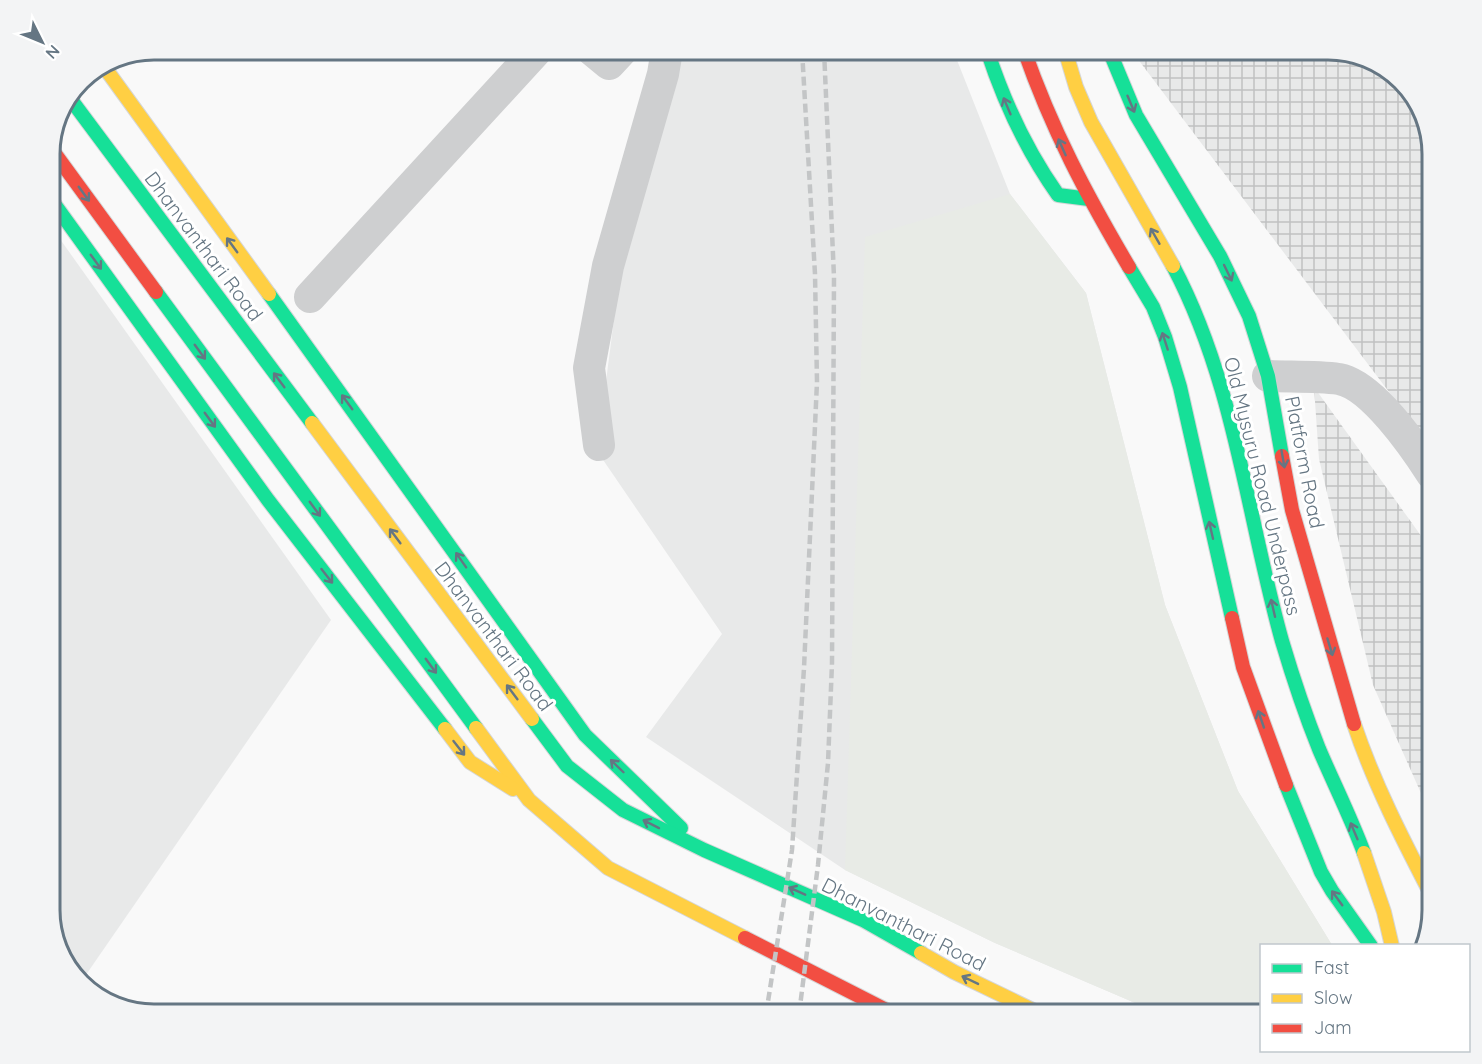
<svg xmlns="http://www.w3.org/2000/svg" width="1482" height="1064" font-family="Quicksand,sans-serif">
<defs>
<pattern id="industrial-grid" width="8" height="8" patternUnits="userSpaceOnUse" patternTransform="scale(1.5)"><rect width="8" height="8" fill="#e8e9e9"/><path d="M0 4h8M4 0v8" fill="none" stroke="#c0c1c2"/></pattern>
</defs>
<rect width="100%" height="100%" fill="#f9f9f9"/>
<!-- built -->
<g fill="#e8e9e9">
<polygon points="660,50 953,50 1010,194 1086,293 1165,605 1238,791 1332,945 1262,946 1261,1014 1161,1014 995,943 845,870 646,737 722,634 597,451 633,172"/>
<polygon points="50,225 331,620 81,982 63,962 50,916"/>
</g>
<!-- industrial -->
<g fill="url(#industrial-grid)">
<polygon points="1131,50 1328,50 1376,66 1413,98 1422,108 1432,154 1432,449"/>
<polygon points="1314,387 1432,551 1432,818 1373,685 1319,459"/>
</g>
<!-- grass -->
<polygon fill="#e8ebe6" points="1010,194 1086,293 1165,605 1238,791 1332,945 1262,946 1261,1014 1161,1014 995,943 845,870 865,237"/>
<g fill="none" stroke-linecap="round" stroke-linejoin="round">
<!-- fast casing -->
<g stroke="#d5d6d7" stroke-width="16">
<g id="fast">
<path d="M987 50C1004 102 1026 150 1058 195L1089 199"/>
<polyline points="1109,50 1136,115 1220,256 1249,316 1268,376 1282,456"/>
<polyline points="69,97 312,423"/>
<polyline points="50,198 268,500 445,729"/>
<path d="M1173 266C1235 383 1247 516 1282 641 1293 678 1305 714 1319 749 1334 784 1351 818 1364 853"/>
<polyline points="1129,267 1153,307 1165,337 1180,387 1232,618"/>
<polyline points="156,292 476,728"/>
<polyline points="269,294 585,735 681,828"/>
<polyline points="532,719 567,766 623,810 704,850 863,920 921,953"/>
<polyline points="1286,785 1321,872 1332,891 1371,946"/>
</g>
</g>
<!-- slow casing -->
<g stroke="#d5d6d7" stroke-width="16">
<g id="slow">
<polyline points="1065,50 1076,87 1091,122 1173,266"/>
<polyline points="105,68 269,294"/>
<polyline points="312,423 532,719"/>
<path d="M1354 724C1374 784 1403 840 1432 896"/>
<polyline points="476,728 529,800 608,868 745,938"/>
<polyline points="445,729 470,762 513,789"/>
<polyline points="1364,853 1384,912 1392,946"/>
<polyline points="921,953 954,972 1041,1014"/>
</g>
</g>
<!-- jam casing -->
<g stroke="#d5d6d7" stroke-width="16">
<g id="jam">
<path d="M1024 50C1052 130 1086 194 1129 267"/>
<polyline points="50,147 156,292"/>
<polyline points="1282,456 1292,510 1354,724"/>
<polyline points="1232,618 1243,667 1286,785"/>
<polyline points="745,938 894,1014"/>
</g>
</g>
<!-- street -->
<g stroke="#cecfd0" stroke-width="32">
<polyline points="592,50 609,64 622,50"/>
<polyline points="310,297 537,50"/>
<path d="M1268 376C1291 377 1316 376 1339 379 1372 385 1414 446 1432 474"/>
<polyline points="599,445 589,368 608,266 663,74 667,50"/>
</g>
<!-- fast -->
<use href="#fast" stroke="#16e098" stroke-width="14"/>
<!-- slow -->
<use href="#slow" stroke="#ffcf43" stroke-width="14"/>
<!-- jam -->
<use href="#jam" stroke="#f24e42" stroke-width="14"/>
<!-- rail -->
<g stroke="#c3c5c6" stroke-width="4.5" stroke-dasharray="9 4.5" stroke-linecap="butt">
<polyline points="766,1014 792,850 804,668 817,382 815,274 802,50"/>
<polyline points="799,1014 818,865 828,763 832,663 834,277 824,50"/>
</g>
</g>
<!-- one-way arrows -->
<defs><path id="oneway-shaft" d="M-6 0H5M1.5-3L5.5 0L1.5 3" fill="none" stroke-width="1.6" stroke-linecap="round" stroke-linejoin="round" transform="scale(1.5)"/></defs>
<g stroke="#657683">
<use href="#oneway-shaft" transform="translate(1131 104) rotate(67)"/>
<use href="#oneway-shaft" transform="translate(1007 106) rotate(-113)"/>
<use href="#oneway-shaft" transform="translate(1062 147) rotate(-114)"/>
<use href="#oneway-shaft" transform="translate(84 194) rotate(54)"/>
<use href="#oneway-shaft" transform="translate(1155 236) rotate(-120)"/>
<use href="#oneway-shaft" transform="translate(232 245) rotate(-126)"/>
<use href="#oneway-shaft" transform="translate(96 262) rotate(54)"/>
<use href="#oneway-shaft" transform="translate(1228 273) rotate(64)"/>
<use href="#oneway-shaft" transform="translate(1165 341) rotate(-108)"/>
<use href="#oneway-shaft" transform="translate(200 352) rotate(54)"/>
<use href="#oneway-shaft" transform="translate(279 380) rotate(-127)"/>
<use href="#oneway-shaft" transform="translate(347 402) rotate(-126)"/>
<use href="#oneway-shaft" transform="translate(210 420) rotate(54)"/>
<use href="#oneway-shaft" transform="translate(1283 459) rotate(80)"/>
<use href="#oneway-shaft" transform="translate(315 509) rotate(54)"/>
<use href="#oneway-shaft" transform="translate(1211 530) rotate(-103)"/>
<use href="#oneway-shaft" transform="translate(395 536) rotate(-127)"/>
<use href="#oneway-shaft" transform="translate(461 560) rotate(-125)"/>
<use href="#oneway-shaft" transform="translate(327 576) rotate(52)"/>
<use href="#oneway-shaft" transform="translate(1273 608) rotate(-103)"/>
<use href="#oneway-shaft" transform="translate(1330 647) rotate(73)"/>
<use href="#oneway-shaft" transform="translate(431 666) rotate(54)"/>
<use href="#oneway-shaft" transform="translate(512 692) rotate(-127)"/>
<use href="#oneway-shaft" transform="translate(1261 719) rotate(-109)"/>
<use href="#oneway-shaft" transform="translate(459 748) rotate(52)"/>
<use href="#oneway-shaft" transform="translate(617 766) rotate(-136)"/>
<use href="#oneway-shaft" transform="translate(651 824) rotate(-153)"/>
<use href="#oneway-shaft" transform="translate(1354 831) rotate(-113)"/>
<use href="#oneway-shaft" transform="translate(797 891) rotate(-156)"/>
<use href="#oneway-shaft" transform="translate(1337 898) rotate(-126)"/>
<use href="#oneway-shaft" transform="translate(970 980) rotate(-154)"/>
</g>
<g text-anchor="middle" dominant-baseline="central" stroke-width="6" stroke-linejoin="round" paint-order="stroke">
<!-- street labels -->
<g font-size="20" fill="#657683" stroke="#fff">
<text transform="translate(204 246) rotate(53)">Dhanvanthari Road</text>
<text transform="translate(1305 462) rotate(79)">Platform Road</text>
<text transform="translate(1263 486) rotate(76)">Old Mysuru Road Underpass</text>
<text transform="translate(494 636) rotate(53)">Dhanvanthari Road</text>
<text transform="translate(904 924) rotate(27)">Dhanvanthari Road</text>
</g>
</g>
<!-- crop -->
<path d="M0 0H1482V1064H0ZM154 60H1328A94 94 0 0 1 1422 154V910A94 94 0 0 1 1328 1004H154A94 94 0 0 1 60 910V154A94 94 0 0 1 154 60Z" fill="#f3f4f5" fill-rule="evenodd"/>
<path fill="none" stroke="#657683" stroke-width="3" d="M154 60H1328A94 94 0 0 1 1422 154V910A94 94 0 0 1 1328 1004H154A94 94 0 0 1 60 910V154A94 94 0 0 1 154 60Z"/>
<!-- legend -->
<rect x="1260" y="944" width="210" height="108" fill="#ffffff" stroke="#c1c8cd" stroke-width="1.5"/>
<rect x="1272" y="964" width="30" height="9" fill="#16e098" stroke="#c1c8cd" stroke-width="1.5"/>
<text x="1314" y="974" font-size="18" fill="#657683">Fast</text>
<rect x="1272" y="994" width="30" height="9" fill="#ffcf43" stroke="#c1c8cd" stroke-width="1.5"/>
<text x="1314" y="1004" font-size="18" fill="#657683">Slow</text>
<rect x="1272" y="1024" width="30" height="9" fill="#f24e42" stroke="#c1c8cd" stroke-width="1.5"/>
<text x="1314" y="1034" font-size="18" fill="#657683">Jam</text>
<!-- north arrow -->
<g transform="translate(42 42) rotate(133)" stroke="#ffffff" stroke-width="4.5" paint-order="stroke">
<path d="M0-4.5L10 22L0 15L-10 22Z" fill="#657683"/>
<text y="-9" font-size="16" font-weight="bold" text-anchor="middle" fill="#657683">N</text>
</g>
</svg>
